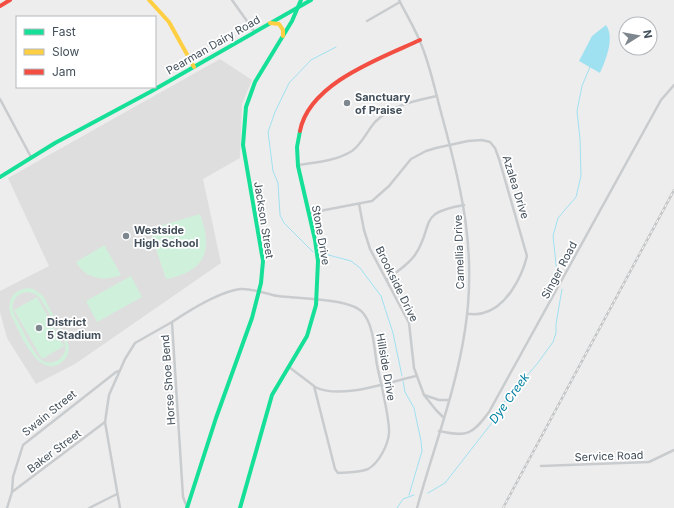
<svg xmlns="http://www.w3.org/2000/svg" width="674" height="508" font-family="Inter,sans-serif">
<rect width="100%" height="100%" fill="#eeeded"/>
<!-- education -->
<polygon fill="#dfdedf" points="220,59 252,80 242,104 240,158 203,179 221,263 75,364 36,384 7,338 0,312 0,291 49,266 8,178"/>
<!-- green -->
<g fill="#cff0db" fill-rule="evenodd">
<path d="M200 214C213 249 207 271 166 279L151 234 156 227Z"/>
<path d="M103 246H105L121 275C103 282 86 279 76 262Z"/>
<polygon points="131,276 142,297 97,322 86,301"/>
<path d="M30 288 35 290 43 296 68 343C70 350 68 357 62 362 38 381 19 331 11 315 6 301 14 288 30 288ZM28 292 35 294 40 298C46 309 63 333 65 344 68 356 54 367 43 361 34 356 20 324 14 314 10 302 16 293 28 292Z"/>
<polygon points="37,297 64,346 42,359 14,310"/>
</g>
<!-- water -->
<path fill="#a0e1f1" d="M606 25C615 38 606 59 600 73L579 61 592 36Z"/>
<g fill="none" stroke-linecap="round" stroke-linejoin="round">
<!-- stream -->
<g stroke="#a0e1f1" stroke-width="1">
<polyline points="313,252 284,223 280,215 278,183 273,171 268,132 275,112 289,83 311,60 336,47"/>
<polyline points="321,253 351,261 360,268 381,296 393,333 402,376"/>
<polyline points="558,282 553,236 558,218 576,197 581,176 580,139 577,111 582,86 590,67"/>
<polyline points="403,381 405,392 414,408 421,441 422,451 409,495"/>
<polyline points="428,493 445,483 491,424 505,401 537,364 553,342 556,333 556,324 562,289"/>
<polyline points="397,508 403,499 414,495"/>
</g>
<!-- street -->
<g stroke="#c9ccce" stroke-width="2.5">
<polyline points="232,0 254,31"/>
<path d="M399 0C407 16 417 32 423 49 431 70 436 94 442 116 462 189 477 253 465 330 456 391 433 449 417 508"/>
<polyline points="367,21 400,2"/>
<polyline points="0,99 31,157"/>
<path d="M298 165C316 162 336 161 352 151 362 144 367 131 375 122 392 105 414 101 437 96"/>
<polyline points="359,204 364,230 370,249 409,323 414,368 424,395 439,400 448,400"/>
<path d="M309 213 372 201 389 186 411 159 426 151 436 148 468 141 482 140 490 142 495 148 499 159 527 256C522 277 506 308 483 313 478 315 472 314 467 314"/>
<path d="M387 280C396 272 408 265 415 255 435 225 416 213 464 205"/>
<path d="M172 322C190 310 218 292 240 289 253 288 266 294 278 296 298 299 351 298 363 313 374 326 374 349 377 365 380 380 390 419 389 433 388 445 379 463 368 469 359 473 348 472 338 473L335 469 314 386 289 367"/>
<path d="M315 387C340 400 389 382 416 376"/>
<polyline points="424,395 436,410 443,417"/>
<path d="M439 431C467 437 472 435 489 412L661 100 674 85"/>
<polyline points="541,466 649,462 674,450"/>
<polyline points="12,492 105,422"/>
<polyline points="7,508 12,492 13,477 23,445 116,372 119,371"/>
<polyline points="89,508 117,494"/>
<polyline points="120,508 105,422 109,395 125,359 135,343 172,322 183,497 187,507"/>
</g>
<!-- fast -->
<g stroke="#16e098" stroke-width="4">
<polyline points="0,177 55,143 150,92 311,0"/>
<polyline points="187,508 216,418 252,318 261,283 263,261 243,145 246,107 255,82 292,21 301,0"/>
<polyline points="240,508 272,395 307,336 316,305 318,261 315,240 298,166 297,147 300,131"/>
</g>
<!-- slow -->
<g stroke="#ffcf43" stroke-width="4">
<polyline points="149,0 169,22 194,67"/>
<polyline points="270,23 279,24 283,30 283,36"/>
</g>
<!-- jam -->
<g stroke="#f24e42" stroke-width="4">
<polyline points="0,6 10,0"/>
<path d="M300 131C309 83 381 58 420 40"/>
</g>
<!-- rail casing -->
<g stroke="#c3c5c7" stroke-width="2.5">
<polyline id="rail" points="503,508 674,190"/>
</g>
<!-- rail -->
<use href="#rail" stroke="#fff" stroke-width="1" stroke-dasharray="3" stroke-linecap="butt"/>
</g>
<!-- markers -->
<g fill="#7f878e" stroke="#fff" stroke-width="1.5">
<circle cx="347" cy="103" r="4"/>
<circle cx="126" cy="236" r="4"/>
<circle cx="39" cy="328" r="4"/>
</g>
<g text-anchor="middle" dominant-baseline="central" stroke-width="3.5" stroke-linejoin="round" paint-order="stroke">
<!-- street labels -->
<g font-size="11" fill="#43505b" stroke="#fff">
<text transform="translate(213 45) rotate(-30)">Pearman Dairy Road</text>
<text transform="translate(516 187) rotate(73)">Azalea Drive</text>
<text transform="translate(264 220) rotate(81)">Jackson Street</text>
<text transform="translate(321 235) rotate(80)">Stone Drive</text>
<text transform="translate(459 252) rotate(-92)">Camellia Drive</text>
<text transform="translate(559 270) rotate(-62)">Singer Road</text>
<text transform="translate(397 284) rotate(64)">Brookside Drive</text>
<text transform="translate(386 367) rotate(80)">Hillside Drive</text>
<text transform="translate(168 380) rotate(-94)">Horse Shoe Bend</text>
<text transform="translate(49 413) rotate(-39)">Swain Street</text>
<text transform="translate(54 451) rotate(-37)">Baker Street</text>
<text transform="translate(609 456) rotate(-2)">Service Road</text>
</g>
<!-- poi labels -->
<g font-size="11" font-weight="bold" fill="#43505b" stroke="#fff" text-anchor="start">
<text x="355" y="97">Sanctuary<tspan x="355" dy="13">of Praise</tspan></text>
<text x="134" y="230">Westside<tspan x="134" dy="13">High School</tspan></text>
<text x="47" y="322">District<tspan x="47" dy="13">5 Stadium</tspan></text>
</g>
<!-- water labels -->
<g font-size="12" font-style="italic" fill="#0281a1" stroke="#fff">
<text transform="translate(509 398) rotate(-54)">Dye Creek</text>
</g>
</g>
<!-- legend -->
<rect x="16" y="16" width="140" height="72" fill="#ffffff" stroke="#b4b9bd"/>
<rect x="24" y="29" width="20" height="6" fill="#16e098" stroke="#b4b9bd"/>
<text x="52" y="36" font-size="12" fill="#43505b">Fast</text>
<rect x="24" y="49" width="20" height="6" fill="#ffcf43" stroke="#b4b9bd"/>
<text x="52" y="56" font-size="12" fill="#43505b">Slow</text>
<rect x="24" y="69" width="20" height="6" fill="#f24e42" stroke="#b4b9bd"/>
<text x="52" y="76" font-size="12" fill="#43505b">Jam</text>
<!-- north arrow -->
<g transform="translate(638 36) rotate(79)"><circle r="19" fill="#ffffff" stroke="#b4b9bd"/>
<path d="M0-3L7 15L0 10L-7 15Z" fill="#7f878e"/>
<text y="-6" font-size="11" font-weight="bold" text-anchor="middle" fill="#43505b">N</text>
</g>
</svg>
